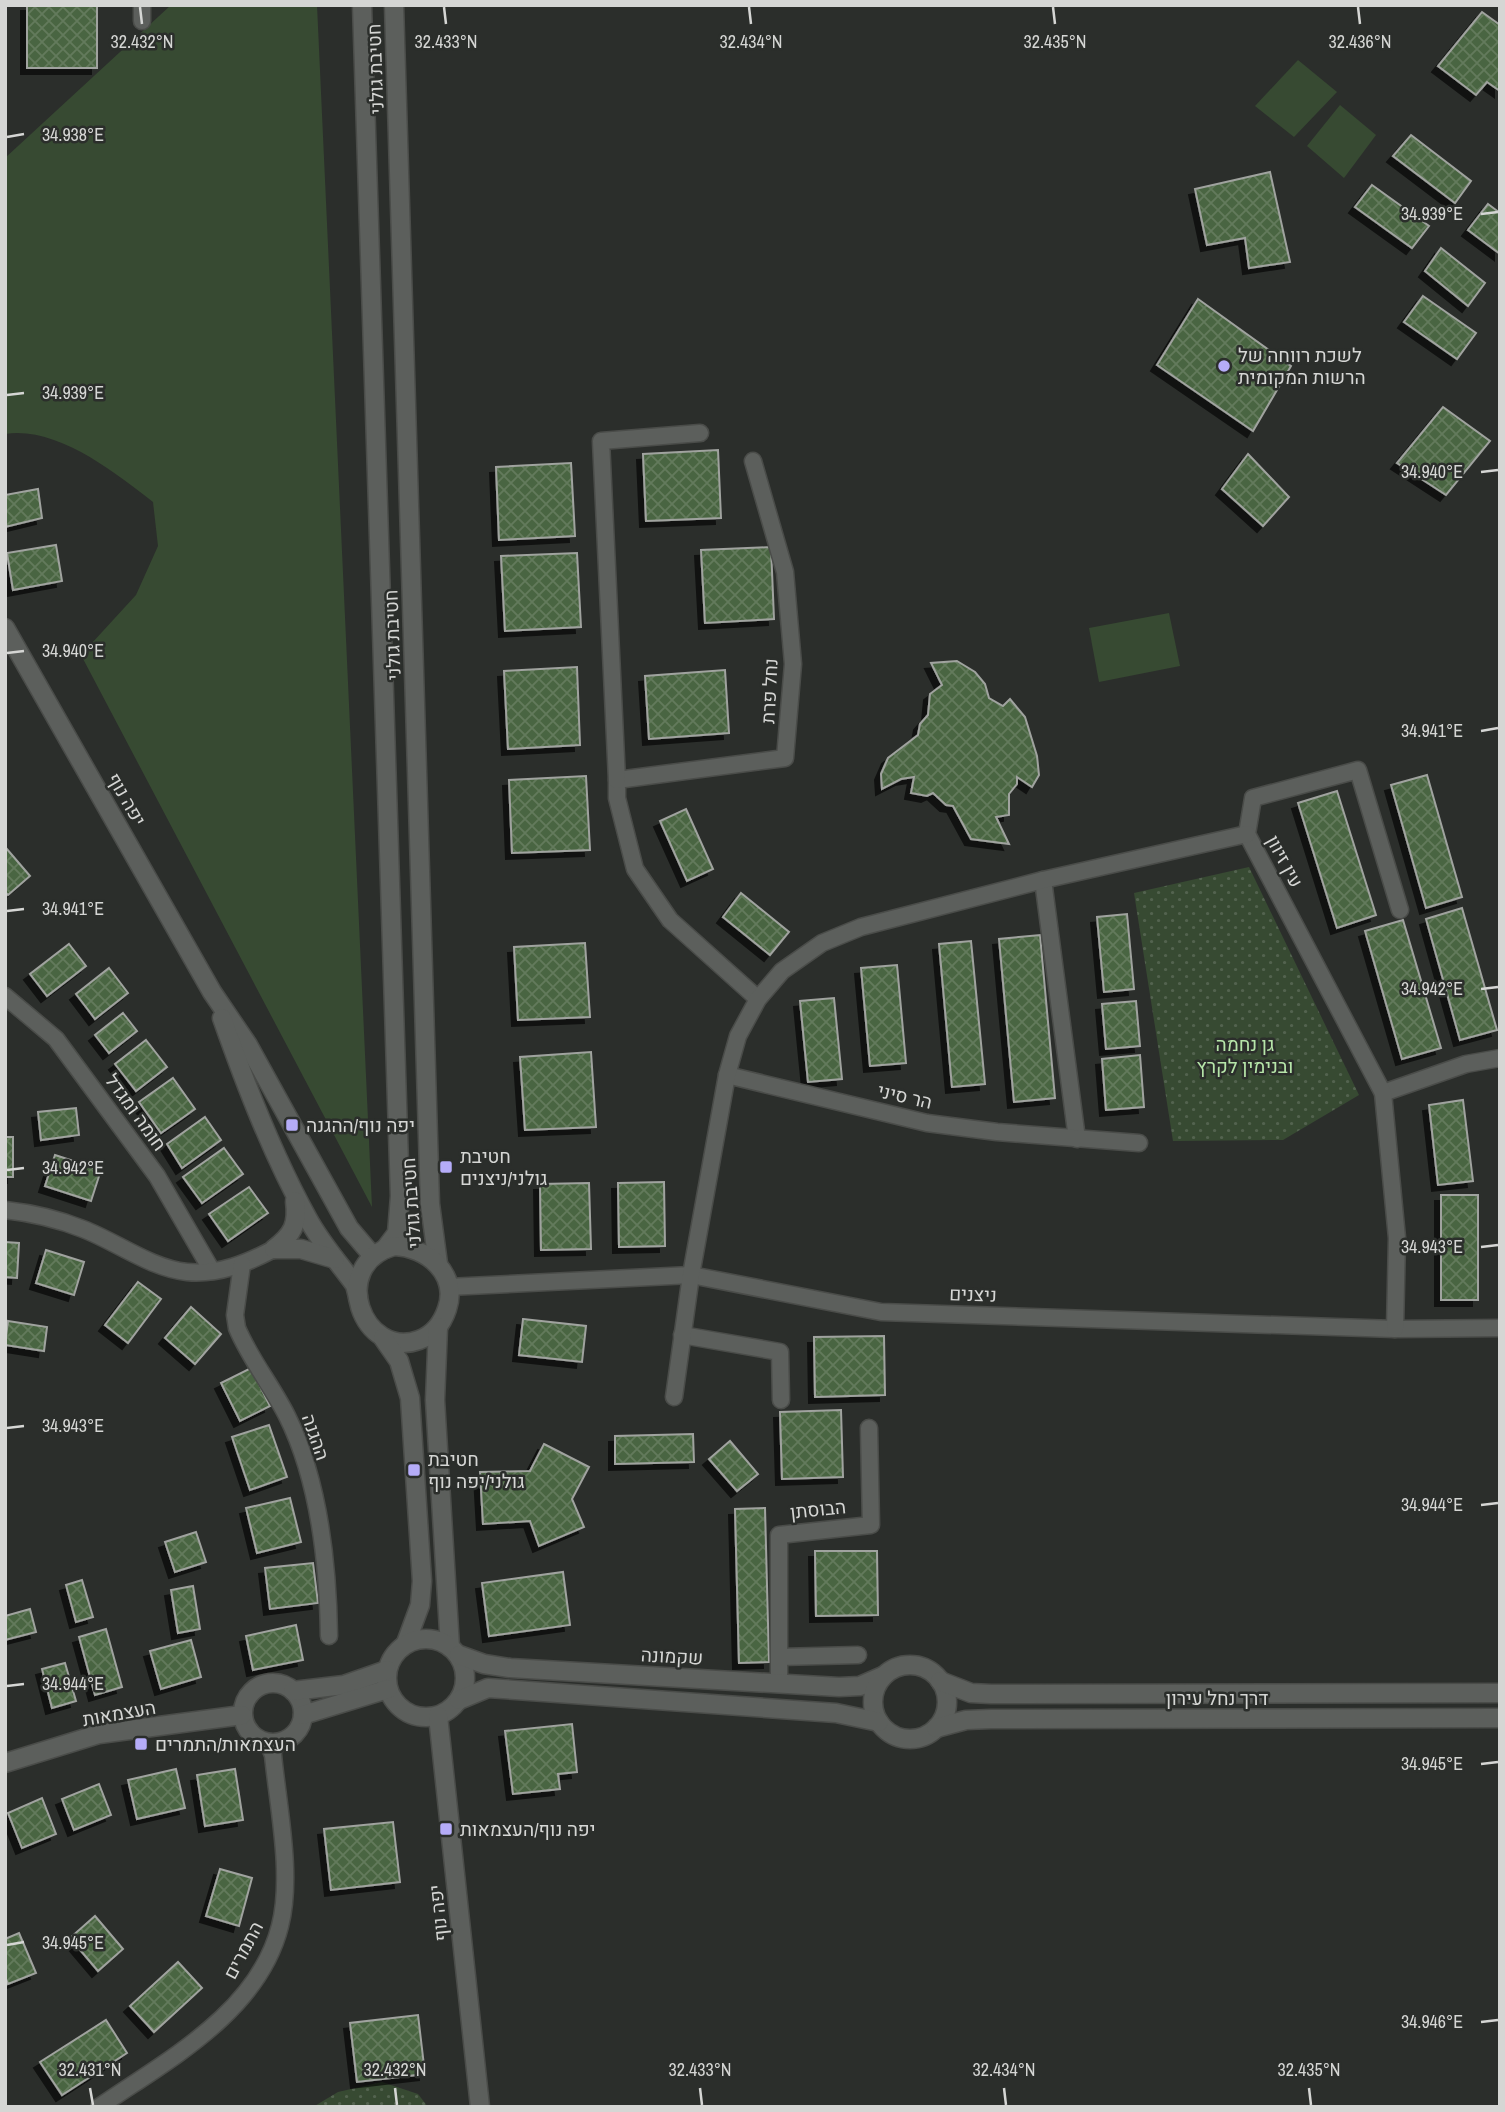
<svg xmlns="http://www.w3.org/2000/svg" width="1505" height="2112" font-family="'Archivo Narrow',Heebo,sans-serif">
<defs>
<pattern id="park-dots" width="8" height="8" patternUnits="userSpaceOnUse" patternTransform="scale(1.75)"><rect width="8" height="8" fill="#374a32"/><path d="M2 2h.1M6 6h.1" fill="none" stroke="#53634f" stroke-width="1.8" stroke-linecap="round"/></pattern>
<pattern id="building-cross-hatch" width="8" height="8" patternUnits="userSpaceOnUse" patternTransform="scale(1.75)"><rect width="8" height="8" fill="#4a6542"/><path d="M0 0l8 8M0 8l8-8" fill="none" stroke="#637a5c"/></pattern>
<filter id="shadow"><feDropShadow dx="-6" dy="6" stdDeviation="0" flood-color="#0009"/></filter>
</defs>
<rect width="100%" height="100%" fill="#2b2e2b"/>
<!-- green -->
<g fill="#374a32">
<path d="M171 5H317L372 1207 81 655 136 595 158 546 153 502C114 472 57 426 5 434V158Z"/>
<polygon points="1298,60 1337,92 1294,137 1255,106"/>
<polygon points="1340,105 1376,135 1344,178 1307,146"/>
<polygon points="1169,613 1180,666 1099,682 1089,628"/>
</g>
<!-- park -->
<g fill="url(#park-dots)">
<polygon points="1249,867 1359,1095 1283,1140 1173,1141 1134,893"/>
<polygon points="382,2082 418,2094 428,2107 313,2107 338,2092"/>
</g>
<!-- building -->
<g fill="url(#building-cross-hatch)" stroke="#a0a39f" stroke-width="2" filter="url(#shadow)">
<rect x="27" y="5" width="70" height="63"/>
<polygon points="1482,12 1500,25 1500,91 1487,82 1476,95 1438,66"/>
<polygon points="1411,135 1471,181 1455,203 1393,156"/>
<polygon points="1270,172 1290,262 1249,268 1245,238 1207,245 1195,189"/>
<polygon points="1372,185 1429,226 1412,248 1355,207"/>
<polygon points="1488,204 1500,213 1500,254 1468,230"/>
<polygon points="1441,248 1485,283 1468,306 1425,271"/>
<polygon points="1423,296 1476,333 1457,359 1404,322"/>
<polygon points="1198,299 1291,366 1253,431 1157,365"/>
<polygon points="1443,407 1490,441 1446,495 1397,463"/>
<polygon points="718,450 721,518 646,521 643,454"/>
<polygon points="1248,454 1289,497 1263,526 1222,489"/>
<polygon points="571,463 575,536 499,540 496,467"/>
<polygon points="38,489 42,518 5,527 5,495"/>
<polygon points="56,545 62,581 13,590 7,553"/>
<polygon points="771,547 774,619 705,623 701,550"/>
<polygon points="577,553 581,627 505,631 501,556"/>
<polygon points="957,661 975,672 985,684 989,698 1003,706 1010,699 1025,717 1037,756 1039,775 1032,787 1017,777 1017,784 1009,794 1009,815 996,817 1009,844 971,839 953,806 946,805 933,793 927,796 911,793 914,777 901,779 882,789 881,774 888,758 918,735 920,724 928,715 930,694 942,685 931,663"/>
<polygon points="577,667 580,745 508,749 504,671"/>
<polygon points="725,670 729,733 649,739 645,676"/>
<polygon points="1427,775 1462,897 1426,908 1391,785"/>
<polygon points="586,776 590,850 512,853 509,780"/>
<polygon points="1337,791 1376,915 1337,928 1298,803"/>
<polygon points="686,809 713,869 687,881 660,821"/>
<polygon points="6,848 30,876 8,895 5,892"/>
<polygon points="741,893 789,932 770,955 723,917"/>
<polygon points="1462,908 1497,1030 1460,1040 1426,919"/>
<polygon points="1127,914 1134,989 1104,992 1097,917"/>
<polygon points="1403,920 1441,1048 1402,1059 1365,931"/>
<polygon points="1040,935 1055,1098 1014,1102 999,939"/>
<polygon points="971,941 985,1084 952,1087 939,944"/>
<polygon points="585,943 590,1017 518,1020 514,947"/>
<polygon points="69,944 86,966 47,996 30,974"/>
<polygon points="897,965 906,1063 870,1066 861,968"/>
<polygon points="109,968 128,993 95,1019 76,994"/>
<polygon points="834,998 842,1079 808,1082 800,1001"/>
<polygon points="1136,1001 1140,1046 1106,1049 1102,1004"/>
<polygon points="123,1013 137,1031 109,1053 95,1035"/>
<polygon points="146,1040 167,1067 136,1091 115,1064"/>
<polygon points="591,1052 596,1127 525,1130 520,1057"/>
<polygon points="1140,1055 1144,1107 1106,1110 1102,1059"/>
<polygon points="173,1078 195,1109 161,1133 139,1102"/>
<polygon points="1463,1100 1473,1181 1438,1185 1429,1105"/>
<polygon points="76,1108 79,1135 41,1140 38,1112"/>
<polygon points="205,1117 221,1140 182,1168 167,1144"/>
<rect x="5" y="1137" width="8" height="40"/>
<polygon points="224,1148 243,1174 202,1203 183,1177"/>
<polygon points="55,1155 101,1170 91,1201 45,1186"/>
<polygon points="664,1182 665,1246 619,1247 618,1183"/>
<polygon points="589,1183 591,1249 541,1250 540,1184"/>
<polygon points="249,1187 268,1213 228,1241 209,1214"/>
<rect x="1441" y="1195" width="37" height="105"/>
<polygon points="5,1242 19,1243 17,1278 5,1277"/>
<polygon points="46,1250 84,1262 74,1295 36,1283"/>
<polygon points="138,1282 161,1299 128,1343 105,1325"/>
<polygon points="191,1307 221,1334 195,1364 165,1338"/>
<polygon points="523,1319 586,1326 582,1362 519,1355"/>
<polygon points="8,1321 47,1327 44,1351 5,1345"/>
<polygon points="884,1336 885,1395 815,1397 814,1337"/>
<polygon points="251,1368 270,1406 240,1421 221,1383"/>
<polygon points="841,1410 843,1477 782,1479 780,1412"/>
<polygon points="269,1425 287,1477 250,1490 232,1437"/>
<polygon points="693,1434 694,1462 615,1464 615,1436"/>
<polygon points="730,1441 758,1474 737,1491 709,1459"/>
<polygon points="544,1444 589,1467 572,1499 584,1527 539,1546 530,1521 483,1524 480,1472 530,1471"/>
<polygon points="290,1498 301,1542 257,1553 246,1508"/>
<polygon points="765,1508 769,1662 739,1663 735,1509"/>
<polygon points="196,1532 206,1562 175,1572 165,1542"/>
<polygon points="815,1551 877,1551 878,1615 816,1616"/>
<polygon points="313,1563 318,1603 270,1609 265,1568"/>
<polygon points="563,1572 570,1625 489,1636 482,1583"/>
<polygon points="82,1580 93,1617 76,1622 66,1585"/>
<polygon points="193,1586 200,1629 178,1633 171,1590"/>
<polygon points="30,1609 36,1632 5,1640 5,1616"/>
<polygon points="296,1625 303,1660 253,1670 246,1636"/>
<polygon points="106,1629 122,1687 95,1695 79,1637"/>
<polygon points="191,1640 201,1677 161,1689 150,1651"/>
<polygon points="65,1663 76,1701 52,1708 42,1669"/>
<polygon points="572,1724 577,1772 558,1774 560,1789 513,1794 505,1731"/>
<polygon points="176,1769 185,1808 137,1819 128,1780"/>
<polygon points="235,1769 243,1820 205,1826 197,1775"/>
<polygon points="99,1784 111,1815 74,1830 62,1799"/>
<polygon points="42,1798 56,1834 22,1848 8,1813"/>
<polygon points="393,1822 400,1882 331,1890 324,1829"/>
<polygon points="220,1869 252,1878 239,1926 206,1916"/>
<polygon points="95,1916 123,1949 98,1971 70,1938"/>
<polygon points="19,1933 36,1973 8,1984 5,1977 5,1939"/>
<polygon points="178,1962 202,1988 154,2032 130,2006"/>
<polygon points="418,2015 425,2074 357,2082 350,2023"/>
<polygon points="106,2020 127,2053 62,2095 40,2062"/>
</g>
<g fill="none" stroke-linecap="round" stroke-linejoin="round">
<!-- minor casing -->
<g stroke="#4a4c49" stroke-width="19">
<g id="minor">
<polyline points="142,5 142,21"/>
<polyline points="753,461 785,572 793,664 785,758 617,780 617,798 635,869 670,920 758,999"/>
<polyline points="617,780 601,441 700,433"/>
<polyline points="1043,880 1077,1139"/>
<polyline points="5,996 56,1039 157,1176 212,1271"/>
<polyline points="727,1075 927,1123 997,1132 1139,1143"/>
<polyline points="1383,1093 1466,1064 1500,1058"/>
<path d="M5 1210C32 1213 58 1219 83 1229 117 1242 150 1268 187 1272 219 1275 247 1263 274 1249"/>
<path d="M242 1264 235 1315 237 1328C250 1359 272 1386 287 1416 319 1480 328 1565 329 1636"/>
<polyline points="448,1287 691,1275 881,1312 1395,1329 1500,1328"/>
<polyline points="1395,1329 1397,1238 1383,1093 1247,834 1253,798 1358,770 1400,910"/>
<polyline points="682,1335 780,1352 781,1400"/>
<polyline points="674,1397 691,1275 727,1075 738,1036 758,999 782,971 822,943 861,927 1043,880 1247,834"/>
<polyline points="780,1657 858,1655"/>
<polyline points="779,1683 779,1535 871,1525 869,1428"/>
<path d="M99 2107C167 2060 258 2013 280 1926 293 1876 278 1806 273 1755L268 1743"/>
</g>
</g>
<!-- tertiary casing -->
<g stroke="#4a4c49" stroke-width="21">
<g id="tertiary">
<polyline points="362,5 400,1196 397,1233 385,1249"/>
<polyline points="394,5 430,1204 438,1264"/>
<polyline points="5,628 212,992 248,1045 349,1228 372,1255"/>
<path d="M222 1018C246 1086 273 1156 308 1219 321 1243 339 1263 355 1285L358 1297"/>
<path d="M394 1246C427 1247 459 1274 447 1309 442 1324 433 1335 419 1340 363 1360 327 1265 394 1246Z"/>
<path d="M274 1249C293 1234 298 1225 295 1201"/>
<polyline points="274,1249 301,1249 335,1259"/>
<polyline points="438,1327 435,1400 450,1647"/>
<polyline points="383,1338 399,1361 410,1398 422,1581 420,1605 406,1643"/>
<circle cx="426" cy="1678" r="39"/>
<polyline points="459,1655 484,1664 510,1668 839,1687 860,1686 883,1676"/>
<circle cx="910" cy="1702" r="37"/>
<polyline points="940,1681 971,1693 991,1694 1500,1693"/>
<circle cx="273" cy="1713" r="30"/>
<polyline points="293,1691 344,1685 387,1670"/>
<polyline points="459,1700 488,1688 836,1713 879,1722"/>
<polyline points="303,1715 388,1689"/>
<polyline points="438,1716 480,2107"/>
<polyline points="936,1728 966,1720 991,1719 1500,1718"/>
<polyline points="5,1763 99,1734 242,1715"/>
</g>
</g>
<!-- minor -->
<use href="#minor" stroke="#5c5f5c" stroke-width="16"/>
<!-- tertiary -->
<use href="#tertiary" stroke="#5c5f5c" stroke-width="18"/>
</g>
<!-- ticks -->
<path fill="none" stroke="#d5d6d4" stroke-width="2.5" d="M140 7 142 24M444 7 446 24M749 7 751 24M1053 7 1055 24M1358 7 1360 24M7 137 24 134M1481 214 1498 212M7 395 24 393M1481 472 1498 470M7 653 24 651M1481 731 1498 728M7 911 24 909M1481 989 1498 987M7 1170 24 1168M1481 1247 1498 1245M7 1428 24 1426M1481 1505 1498 1503M7 1686 24 1684M1481 1764 1498 1762M7 1945 24 1942M1481 2022 1498 2020M90 2088 93 2105M395 2088 397 2105M700 2088 702 2105M1004 2088 1006 2105M1309 2088 1311 2105"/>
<!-- markers -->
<g fill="#b5acf8" stroke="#2b2e2b" stroke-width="2.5">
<circle cx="1224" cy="366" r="7"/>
<rect x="285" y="1118" width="14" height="14" rx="3.5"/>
<rect x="439" y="1160" width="14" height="14" rx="3.5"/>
<rect x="407" y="1463" width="14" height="14" rx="3.5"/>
<rect x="134" y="1737" width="14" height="14" rx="3.5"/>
<rect x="439" y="1822" width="14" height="14" rx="3.5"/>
</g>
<g text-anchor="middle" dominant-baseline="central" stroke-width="5" stroke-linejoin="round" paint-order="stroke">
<!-- street labels -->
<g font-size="19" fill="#d5d6d4" stroke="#2b2e2b">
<text transform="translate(375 69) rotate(-92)">חטיבת גולני</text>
<text transform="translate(392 635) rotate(-92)">חטיבת גולני</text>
<text transform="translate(769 691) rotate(-87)">נחל פרת</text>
<text transform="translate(127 799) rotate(60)">יפה נוף</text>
<text transform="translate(1285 861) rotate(62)">עין זיוון</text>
<text transform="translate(905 1096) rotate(13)">הר סיני</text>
<text transform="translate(136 1112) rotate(54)">חומה ומגדל</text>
<text transform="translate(411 1203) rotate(-94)">חטיבת גולני</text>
<text transform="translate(973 1294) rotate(2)">ניצנים</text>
<text transform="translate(316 1437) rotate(71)">ההגנה</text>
<text transform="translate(818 1509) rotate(-6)">הבוסתן</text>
<text transform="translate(672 1656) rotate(3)">שקמונה</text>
<text x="1217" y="1698">דרך נחל עירון</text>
<text transform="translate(119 1713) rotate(-10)">העצמאות</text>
<text transform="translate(438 1913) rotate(-96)">יפה נוף</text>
<text transform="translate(243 1950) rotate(-62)">התמרים</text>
</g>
<!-- poi labels -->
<g font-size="19" fill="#d5d6d4" stroke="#2b2e2b" text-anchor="start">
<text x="1238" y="355">לשכת רווחה של<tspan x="1238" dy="22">הרשות המקומית</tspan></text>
<text x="306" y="1125">יפה נוף/ההגנה</text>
<text x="460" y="1156">חטיבת<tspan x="460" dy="22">גולני/ניצנים</tspan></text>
<text x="428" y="1459">חטיבת<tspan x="428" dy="22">גולני/יפה נוף</tspan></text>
<text x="155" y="1744">העצמאות/התמרים</text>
<text x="460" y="1829">יפה נוף/העצמאות</text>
</g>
<!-- park labels -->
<g font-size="19" fill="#b6e5a9" stroke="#2b2e2b">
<text x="1245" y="1044">גן נחמה<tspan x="1245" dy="22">ובנימין לקרץ</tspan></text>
</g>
</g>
<g font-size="18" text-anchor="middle" fill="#d5d6d4" stroke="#2b2e2b" stroke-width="5" stroke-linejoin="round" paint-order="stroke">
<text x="1360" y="48">32.436°N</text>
<text x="142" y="48">32.432°N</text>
<text x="446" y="48">32.433°N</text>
<text x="751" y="48">32.434°N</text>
<text x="1055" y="48">32.435°N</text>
<text x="73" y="141">34.938°E</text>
<text x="1432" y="220">34.939°E</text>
<text x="73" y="399">34.939°E</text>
<text x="1432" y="478">34.940°E</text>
<text x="73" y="657">34.940°E</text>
<text x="1432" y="737">34.941°E</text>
<text x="73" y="915">34.941°E</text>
<text x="1432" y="995">34.942°E</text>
<text x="73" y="1174">34.942°E</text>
<text x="1432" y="1253">34.943°E</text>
<text x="73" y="1432">34.943°E</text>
<text x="1432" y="1511">34.944°E</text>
<text x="73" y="1690">34.944°E</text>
<text x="1432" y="1770">34.945°E</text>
<text x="73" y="1949">34.945°E</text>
<text x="1432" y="2028">34.946°E</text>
<text x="90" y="2076">32.431°N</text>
<text x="395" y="2076">32.432°N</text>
<text x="700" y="2076">32.433°N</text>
<text x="1004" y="2076">32.434°N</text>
<text x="1309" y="2076">32.435°N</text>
</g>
<!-- border -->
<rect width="1505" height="2112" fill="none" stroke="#d5d6d4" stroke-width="14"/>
</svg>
